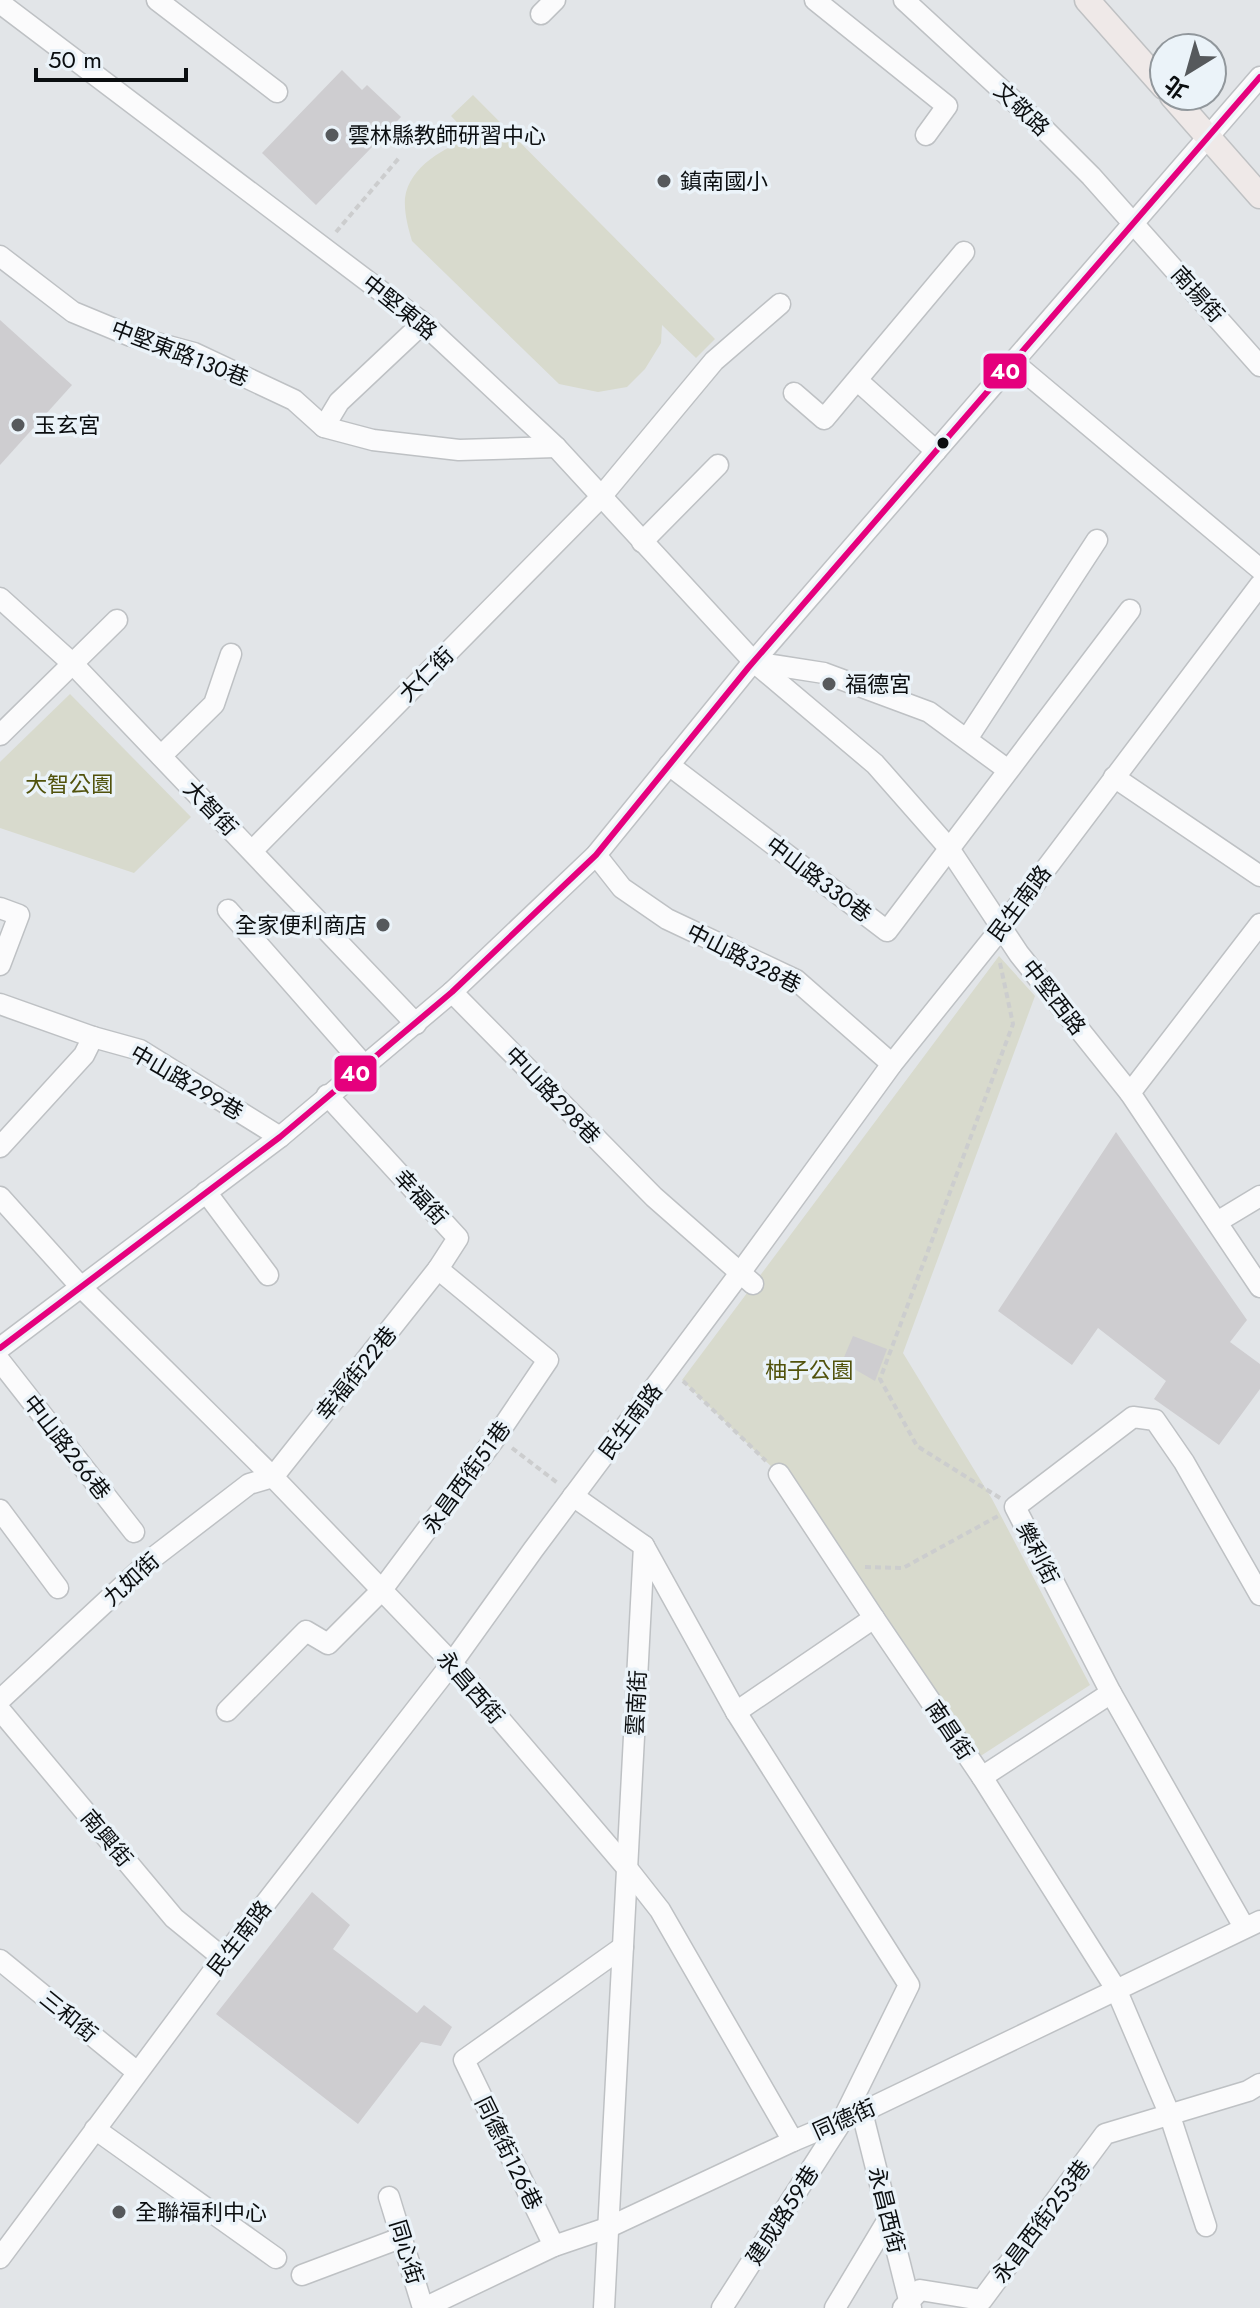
<svg xmlns="http://www.w3.org/2000/svg" width="1260" height="2308" font-family="Jost,'Noto Sans TC',sans-serif">
<rect width="100%" height="100%" fill="#e2e5e8"/>
<!-- green -->
<g fill="#d8dacd">
<path d="M473 95 715 339 696 358 662 325 661 343 645 369 627 387 598 392 559 384 412 241C408 227 404 213 405 198 409 167 446 145 473 139L451 116Z"/>
<polygon points="70,694 191,817 134,873 0,828 0,762"/>
<polygon points="999,956 1035,996 903,1353 992,1499 1090,1685 979,1757 779,1474 682,1380"/>
</g>
<!-- building -->
<g fill="#cecdd0">
<polygon points="342,70 362,90 367,85 401,117 316,205 262,153"/>
<polygon points="0,320 72,385 0,465"/>
<polygon points="1116,1132 1247,1320 1230,1342 1260,1364 1260,1389 1219,1445 1154,1399 1166,1381 1098,1328 1072,1365 998,1311"/>
<polygon points="853,1336 887,1349 875,1381 842,1362"/>
<polygon points="312,1892 350,1925 333,1949 417,2013 424,2005 452,2027 441,2046 421,2042 358,2124 216,2014"/>
</g>
<g fill="none" stroke-linecap="round" stroke-linejoin="round">
<!-- minor casing -->
<g stroke="#bec1c4" stroke-width="23">
<g id="minor">
<polyline points="157,0 277,92"/>
<polyline points="815,0 947,106 926,135"/>
<polyline points="904,0 1043,128 1091,176 1260,366"/>
<polyline points="0,3 423,323 556,447 754,662 875,764 948,847 1019,954 1130,1093 1260,1287"/>
<polyline points="541,14 555,0"/>
<polyline points="0,256 73,312 131,336 194,353 294,400 324,427 373,440 459,450 556,447"/>
<polyline points="1013,362 1260,569"/>
<polyline points="858,381 936,451"/>
<polyline points="794,393 824,419 964,252"/>
<polyline points="324,427 339,402 423,323"/>
<polyline points="642,542 718,465"/>
<polyline points="0,598 73,664 416,1024"/>
<polyline points="754,662 824,673 929,712 1008,770"/>
<polyline points="0,735 117,620"/>
<polyline points="967,739 1097,540"/>
<polyline points="161,756 214,704 231,654"/>
<polyline points="669,765 887,931 1130,610"/>
<polyline points="1114,777 1260,876"/>
<polyline points="252,851 600,498 714,361 780,304"/>
<polyline points="596,855 622,888 667,919 796,980 892,1064"/>
<polyline points="0,908 19,915 0,965"/>
<polyline points="228,910 364,1065"/>
<polyline points="452,992 654,1197 753,1284"/>
<polyline points="0,1004 93,1037 140,1050 280,1137"/>
<polyline points="1130,1093 1260,924"/>
<polyline points="0,1147 84,1055 93,1037"/>
<polyline points="206,1192 268,1275"/>
<polyline points="0,1197 81,1287 273,1477 452,1663 627,1868 660,1910 793,2141"/>
<polyline points="1217,1222 1260,1196"/>
<polyline points="0,1348 280,1137 452,992 596,855 748,668 1260,77"/>
<polyline points="0,1361 134,1532"/>
<polyline points="779,1474 874,1618 982,1777 1116,1989 1169,2113 1206,2226"/>
<polyline points="573,1496 644,1546 736,1712 909,1985 842,2121 722,2308"/>
<polyline points="0,1510 58,1588"/>
<polyline points="0,1700 154,1557 249,1484 273,1477 438,1269"/>
<polyline points="0,1710 174,1918 223,1958"/>
<polyline points="227,1711 306,1631 328,1644 381,1591 496,1437 548,1360 438,1269 458,1238 327,1095"/>
<polyline points="736,1712 874,1618"/>
<polyline points="982,1777 1111,1693"/>
<polyline points="1244,1927 1111,1693 1015,1507 1133,1417 1155,1420 1184,1462 1260,1595"/>
<polyline points="0,1960 137,2072"/>
<polyline points="862,2112 911,2308"/>
<polyline points="95,2129 276,2258"/>
<polyline points="389,2197 423,2308"/>
<polyline points="554,2246 464,2060 623,1947"/>
<polyline points="0,2258 223,1958 452,1663 533,1550 740,1273 892,1064 1002,927 1260,585"/>
<polyline points="302,2275 403,2237"/>
<polyline points="424,2308 554,2246 607,2228 793,2141 862,2112 1260,1921"/>
<polyline points="604,2308 644,1546"/>
<polyline points="835,2308 889,2218"/>
<polyline points="903,2308 920,2290 982,2300 1105,2134 1248,2091 1260,2084"/>
</g>
</g>
<!-- major casing -->
<g stroke="#bfc1c3" stroke-width="27">
<g id="major">
<polyline points="1087,0 1164,87"/>
<polyline points="1172,96 1260,196"/>
</g>
</g>
<!-- path -->
<g stroke="#cccdce" stroke-width="4" stroke-dasharray="6 4" stroke-linecap="butt">
<polyline points="336,232 399,158"/>
<polyline points="683,1381 766,1461"/>
<polyline points="512,1448 559,1484"/>
<polyline points="1000,1498 917,1446 880,1379 1013,1024 1000,963"/>
<polyline points="865,1567 903,1568 998,1516"/>
</g>
<!-- minor -->
<use href="#minor" stroke="#fbfbfc" stroke-width="20"/>
<!-- major -->
<use href="#major" stroke="#efe9e8" stroke-width="24"/>
<!-- bus-1 casing -->
<g stroke="#ebf3f9" stroke-width="12">
<polyline id="bus-1" points="0,1348 280,1137 452,992 596,855 748,668 1260,77"/>
</g>
<!-- bus-1 -->
<use href="#bus-1" stroke="#e5007d" stroke-width="6"/>
</g>
<!-- markers -->
<g fill="#56595c" stroke="#ebf3f9" stroke-width="3">
<circle cx="332" cy="135" r="8"/>
<circle cx="664" cy="181" r="8"/>
<circle cx="18" cy="425" r="8"/>
<circle cx="829" cy="684" r="8"/>
<circle cx="383" cy="925" r="8"/>
<circle cx="119" cy="2212" r="8"/>
</g>
<circle fill="#0b0e10" stroke="#ebf3f9" stroke-width="3" cx="943" cy="443" r="7"/>
<g text-anchor="middle" dominant-baseline="central" stroke-width="7" stroke-linejoin="round" paint-order="stroke">
<!-- street labels -->
<g font-size="22" fill="#0b0e10" stroke="#ebf3f9">
<text transform="translate(1022 109) rotate(43)">文敬路</text>
<text transform="translate(1198 294) rotate(48)">南揚街</text>
<text transform="translate(400 307) rotate(39)">中堅東路</text>
<text transform="translate(180 353) rotate(21)">中堅東路130巷</text>
<text transform="translate(426 674) rotate(-45)">大仁街</text>
<text transform="translate(211 808) rotate(46)">大智街</text>
<text transform="translate(819 879) rotate(37)">中山路330巷</text>
<text transform="translate(1019 903) rotate(-53)">民生南路</text>
<text transform="translate(744 958) rotate(27)">中山路328巷</text>
<text transform="translate(1054 997) rotate(52)">中堅西路</text>
<text transform="translate(187 1082) rotate(30)">中山路299巷</text>
<text transform="translate(553 1095) rotate(46)">中山路298巷</text>
<text transform="translate(421 1197) rotate(47)">幸福街</text>
<text transform="translate(356 1373) rotate(-51)">幸福街22巷</text>
<text transform="translate(630 1421) rotate(-53)">民生南路</text>
<text transform="translate(67 1447) rotate(52)">中山路266巷</text>
<text transform="translate(466 1477) rotate(-54)">永昌西街51巷</text>
<text transform="translate(1038 1553) rotate(63)">樂利街</text>
<text transform="translate(131 1579) rotate(-42)">九如街</text>
<text transform="translate(471 1687) rotate(49)">永昌西街</text>
<text transform="translate(636 1703) rotate(-87)">雲南街</text>
<text transform="translate(950 1730) rotate(56)">南昌街</text>
<text transform="translate(107 1838) rotate(50)">南興街</text>
<text transform="translate(239 1938) rotate(-52)">民生南路</text>
<text transform="translate(69 2016) rotate(39)">三和街</text>
<text transform="translate(844 2119) rotate(-24)">同德街</text>
<text transform="translate(509 2153) rotate(64)">同德街126巷</text>
<text transform="translate(887 2210) rotate(76)">永昌西街</text>
<text transform="translate(782 2215) rotate(-57)">建成路59巷</text>
<text transform="translate(1041 2221) rotate(-53)">永昌西街253巷</text>
<text transform="translate(407 2252) rotate(73)">同心街</text>
</g>
<!-- poi labels -->
<g font-size="22" fill="#0b0e10" stroke="#ebf3f9" text-anchor="start">
<text x="348" y="135">雲林縣教師研習中心</text>
<text x="680" y="181">鎮南國小</text>
<text x="34" y="425">玉玄宮</text>
<text x="845" y="684">福德宮</text>
<text x="367" y="925" text-anchor="end">全家便利商店</text>
<text x="135" y="2212">全聯福利中心</text>
</g>
<!-- park labels -->
<g font-size="22" fill="#51520c" stroke="#ebf3f9">
<text x="69" y="784">大智公園</text>
<text x="809" y="1370">柚子公園</text>
</g>
</g>
<g stroke="#ebf3f9" stroke-width="3">
<rect x="982" y="352" width="46" height="38" rx="8" fill="#e5007d"/>
<rect x="333" y="1054" width="45" height="39" rx="8" fill="#e5007d"/>
</g>
<g font-size="22" text-anchor="middle" font-weight="bold" fill="#fff">
<text x="1005" y="379">40</text>
<text x="355" y="1081">40</text>
</g>
<!-- north arrow -->
<g transform="translate(1188 72) rotate(217)"><circle r="38" fill="#ebf3f9" stroke="#91979c" stroke-width="2"/>
<path d="M0-6L14 30L0 20L-14 30Z" fill="#56595c"/>
<text y="-12" font-size="22" font-weight="bold" text-anchor="middle" fill="#0b0e10">北</text>
</g>
<!-- scale -->
<path d="M36 68v12h150v-12" fill="none" stroke="#0b0e10" stroke-width="4"/>
<text x="48" y="68" font-size="24" fill="#0b0e10" stroke="#ebf3f9" stroke-width="6" paint-order="stroke">50 m</text>
</svg>
